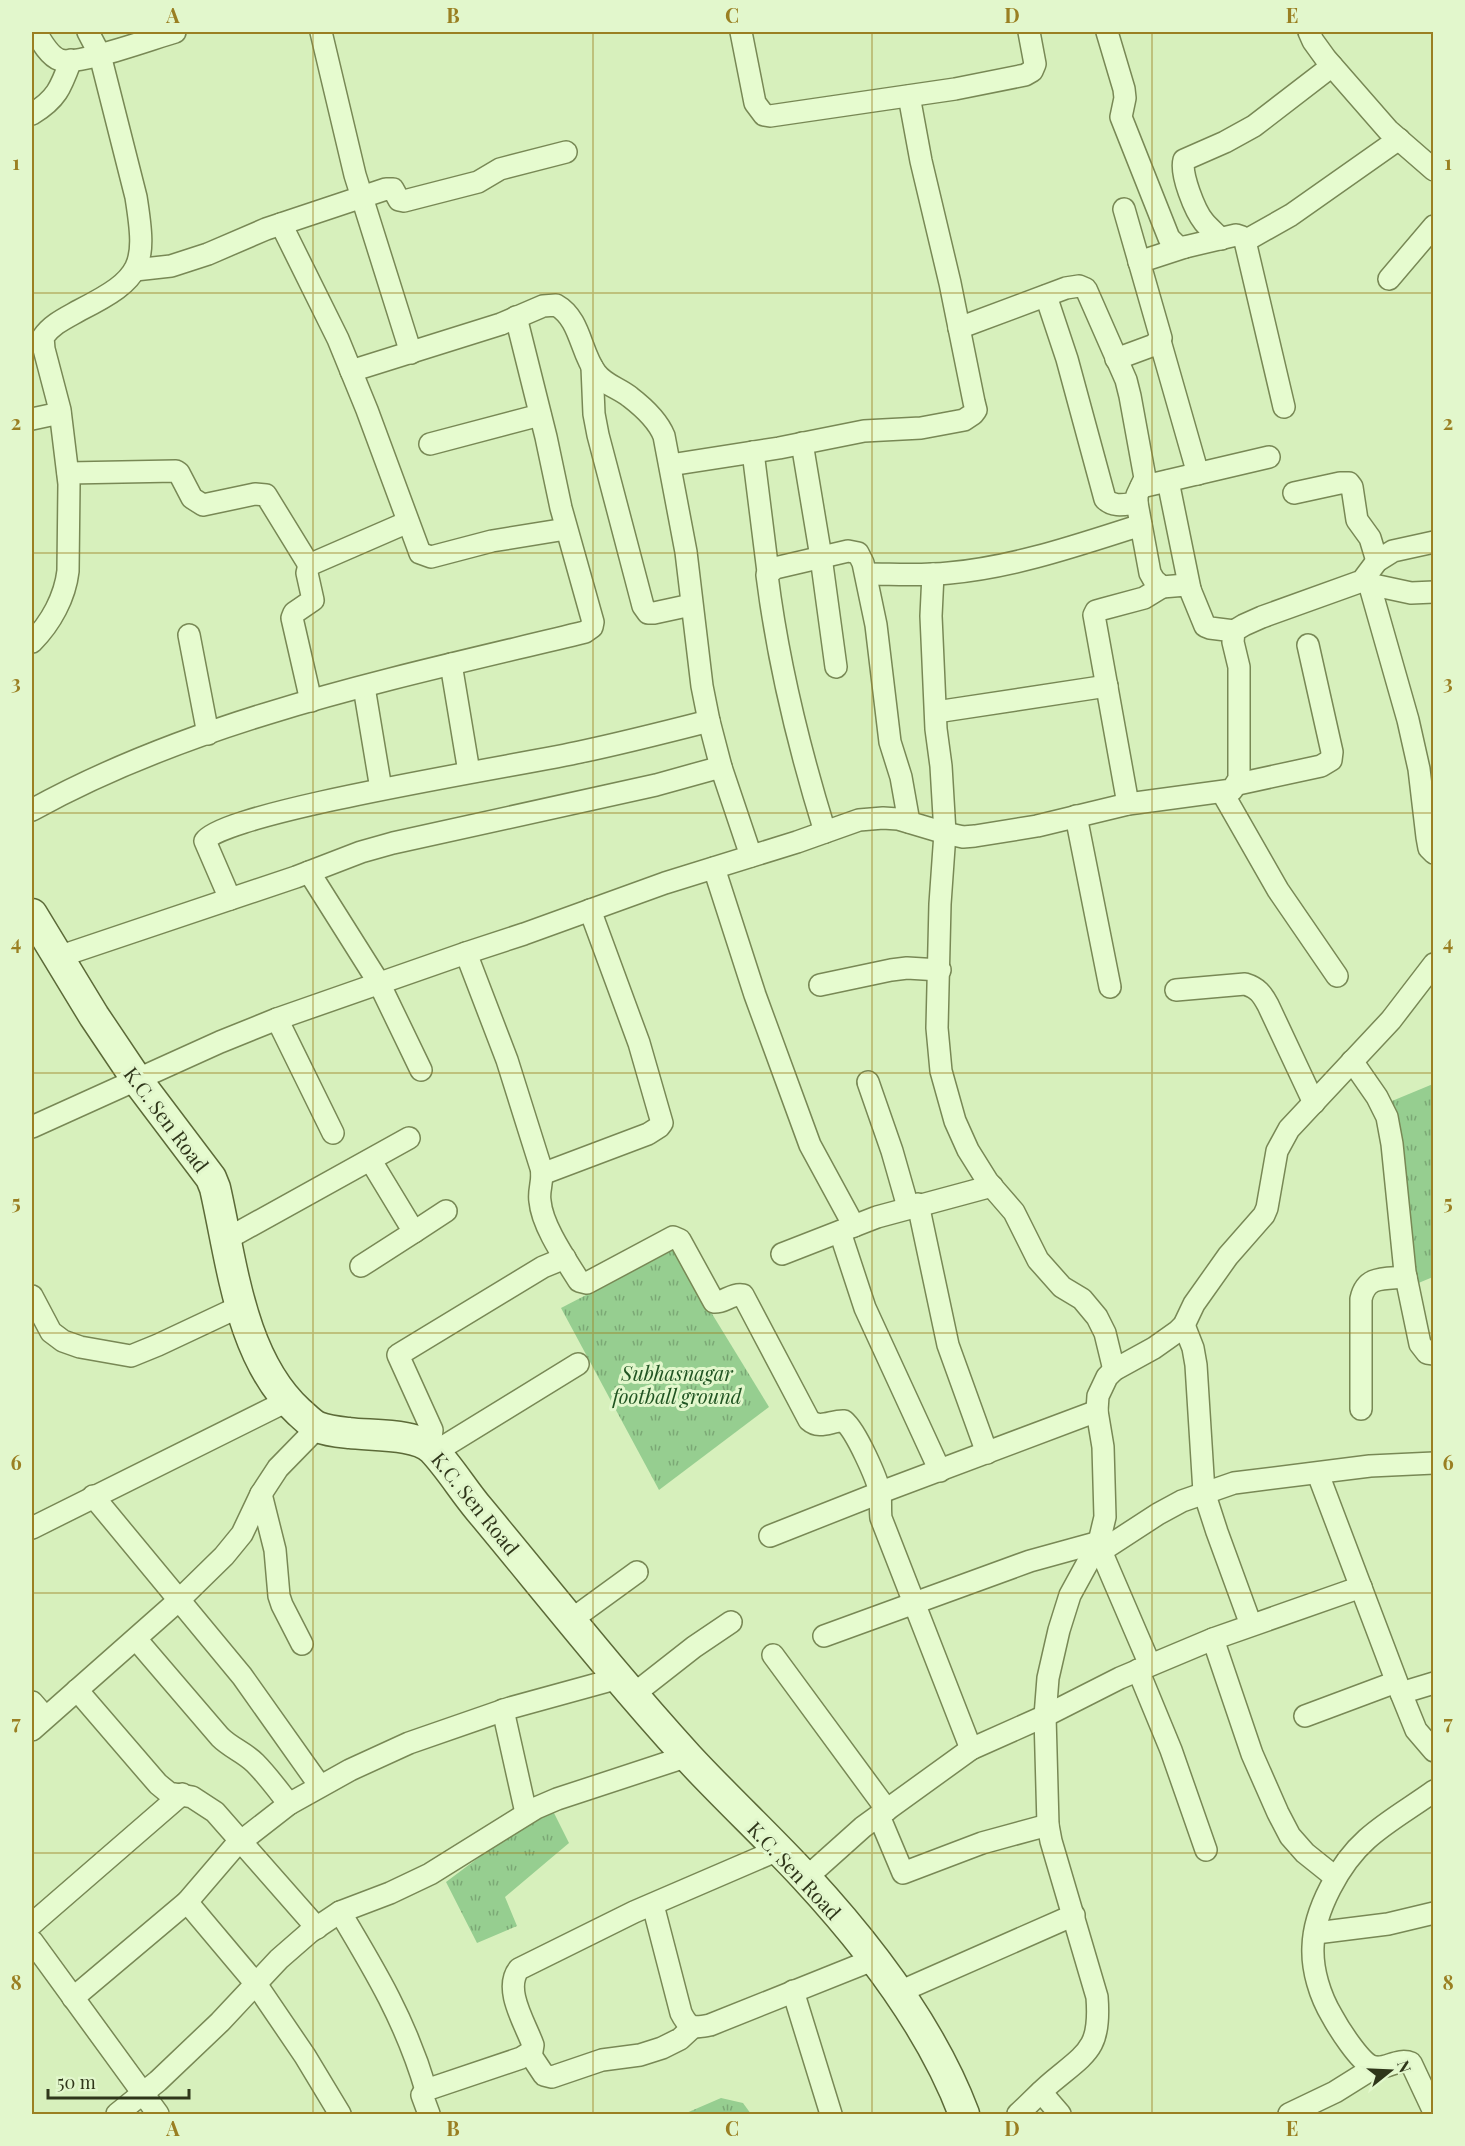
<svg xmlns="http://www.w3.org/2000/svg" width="1465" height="2146" font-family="'Playfair Display',serif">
<defs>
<pattern id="park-tufts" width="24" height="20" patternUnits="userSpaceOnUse" patternTransform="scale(1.5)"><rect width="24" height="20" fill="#96ce90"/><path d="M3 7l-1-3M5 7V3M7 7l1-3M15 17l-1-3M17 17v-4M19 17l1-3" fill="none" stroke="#7ba875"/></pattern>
</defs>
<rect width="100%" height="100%" fill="#d7f0bc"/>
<!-- park -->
<g fill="url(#park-tufts)">
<polygon points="1433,1084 1433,1277 1416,1284 1392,1101"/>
<polygon points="673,1250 769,1407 659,1490 561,1308"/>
<polygon points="552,1809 569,1843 505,1897 517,1926 477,1943 446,1882 494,1846"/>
<polygon points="721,2098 743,2103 751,2114 684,2114"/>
</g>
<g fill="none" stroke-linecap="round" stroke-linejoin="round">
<!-- street casing -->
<g stroke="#788855" stroke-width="24">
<g id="street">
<path d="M36 32C41 41 49 56 60 60 78 66 153 38 175 32"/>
<polyline points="321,32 355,175 411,353"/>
<polyline points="741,32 755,103 764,115 770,116 955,89 1025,75 1032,71 1035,64 1029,32"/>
<polyline points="1107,32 1124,89 1125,98 1121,117 1169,238 1178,247 1185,247 1236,235 1242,237 1245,241 1284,407"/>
<polyline points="1309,32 1313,41 1326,59 1388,130 1434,170"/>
<path d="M32 114C57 99 61 87 71 60"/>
<polyline points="281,224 338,339 367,410 420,553 431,557 492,541 566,529"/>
<path d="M1221 239C1215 233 1209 228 1204 222 1195 211 1180 174 1184 160L1225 142 1254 126 1332 66"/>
<polyline points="1245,241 1291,215 1399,139"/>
<polyline points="1139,262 1185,247"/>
<polyline points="135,270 171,266 208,254 266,229 386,189 393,189 399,200 404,201 478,182 500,169 566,152"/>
<polyline points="1389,279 1434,226"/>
<path d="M1046 296 1067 359 1105 499C1114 508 1126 504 1137 503"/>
<polyline points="959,328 1066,288 1079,286 1086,289 1126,380 1130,396 1145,478 1137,495 1137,503 1150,573 1154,580 1162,587 1186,585 1189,587 1205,626 1210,628 1234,631"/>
<polyline points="1160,341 1198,474"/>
<polyline points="1116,359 1154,345 1161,338 1124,209"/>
<polyline points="592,367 594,414 598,435 643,606 648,613 654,613 691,605"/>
<path d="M351 371 501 324 543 306 556 305C581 319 580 352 596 373 605 385 619 388 630 397 643 407 658 421 664 436L686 552 702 686 709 721 721 767 751 856"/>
<polyline points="32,419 60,413"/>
<polyline points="802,443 821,557 836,667"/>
<polyline points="430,444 540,415"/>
<polyline points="753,452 768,572"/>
<polyline points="670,465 779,448 864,431 921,428 964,420 973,414 976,410 974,402 950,283 921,161 909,96"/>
<polyline points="68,473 176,471 179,473 192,498 203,505 255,494 266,495 309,565"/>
<polyline points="1168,481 1190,589"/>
<polyline points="1141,487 1269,457"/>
<polyline points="1294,493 1340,483 1349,483 1352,487 1357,520 1370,538 1377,561"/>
<path d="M866 574C893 574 921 576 949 573 1015 567 1078 545 1141 525"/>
<polyline points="933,574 931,616 936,729 941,766 945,833 940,904 937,1028 941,1071 955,1121 968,1150 988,1182 1014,1212 1038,1260 1062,1287 1082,1299 1097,1317 1105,1333 1114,1370"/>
<polyline points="1367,576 1408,720 1419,769 1427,837 1429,848 1434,853"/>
<polyline points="1369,584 1411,593 1434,592"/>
<polyline points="189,635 208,734"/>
<path d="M32 642C51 623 65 597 68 571L69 484 60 410 44 349 43 337C52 324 66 318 80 310 143 278 147 266 136 197L100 55 88 32"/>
<polyline points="451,664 469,772"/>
<polyline points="364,687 381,789"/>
<polyline points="311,701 292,618 294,613 313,600 307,573 309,565 408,522"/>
<polyline points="936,712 1107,686"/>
<polyline points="1238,784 1321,766 1331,760 1332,752 1308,645"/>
<polyline points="1222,792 1278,890 1337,976"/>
<polyline points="1128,804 1094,615 1096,611 1103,609 1144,598 1162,587"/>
<path d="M32 810C200 717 400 677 585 632L592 627 593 622 561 508 546 437 516 317"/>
<polyline points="1076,816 1110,987"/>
<path d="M825 832C799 748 778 663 767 575L775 568 848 551 858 553 863 563 876 625 890 742 901 777 909 822"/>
<polyline points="714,868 755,995 810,1145 854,1226"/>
<polyline points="309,872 379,983 421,1070"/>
<path d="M230 899 205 841C225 811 528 764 580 752 623 743 666 732 709 721"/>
<path d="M466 953 507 1060 541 1168C544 1180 538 1190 540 1201 542 1226 566 1260 579 1281L587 1283 673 1237 680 1240 714 1302C724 1303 732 1293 743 1295L809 1420C820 1430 832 1420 844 1421 856 1431 877 1478 880 1493 881 1501 880 1510 881 1518L971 1749"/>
<polyline points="58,957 296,877 361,852 393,843 656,785 721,767"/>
<polyline points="820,985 891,970 907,968 940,970"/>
<path d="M1176 990 1245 984C1258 988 1262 994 1268 1005L1314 1103"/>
<polyline points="277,1019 333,1133"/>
<polyline points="1352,1061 1377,1097 1387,1117 1392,1144 1405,1272 1420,1344 1427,1353 1434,1354"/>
<polyline points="868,1082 892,1151 908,1207"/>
<polyline points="32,1127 220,1042 277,1019 466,953 524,934 665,883 797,842 859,820 883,818 898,819 945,833 963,837 975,836 1037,826 1128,804 1232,790 1239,779 1239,667 1233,642 1234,631 1244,625 1262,617 1362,581 1377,561 1393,551 1434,542"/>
<polyline points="542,1174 648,1134 659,1127 662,1123 639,1043 590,910"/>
<polyline points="918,1204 948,1345 987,1453"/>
<polyline points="414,1232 446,1211"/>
<polyline points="840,1232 865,1308 940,1471"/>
<polyline points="225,1240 409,1138"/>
<polyline points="782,1254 877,1217 992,1186"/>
<polyline points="361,1266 414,1232 371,1161"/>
<polyline points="32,1296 51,1332 63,1341 80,1347 131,1356 158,1345 241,1306"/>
<polyline points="1184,1325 1193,1348 1196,1365 1204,1492 1217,1532 1251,1625"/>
<path d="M1361 1409V1299C1366 1275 1385 1279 1406 1277"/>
<polyline points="430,1446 432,1430 398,1355 543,1267 565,1258"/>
<polyline points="435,1452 578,1364"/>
<polyline points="1318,1474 1401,1693 1416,1730 1434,1751"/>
<polyline points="261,1494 275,1550 279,1596 282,1605 302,1644"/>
<polyline points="93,1496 242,1676 320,1786"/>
<polyline points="32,1528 287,1401"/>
<polyline points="770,1536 884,1491 1097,1411"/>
<polyline points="1101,1551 1150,1665"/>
<polyline points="1092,1557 1158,1514 1182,1501 1234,1483 1370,1466 1434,1463"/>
<polyline points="571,1620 637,1572"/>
<polyline points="824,1636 1030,1561 1099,1542"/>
<path d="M136 1639 220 1737C231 1748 244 1752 255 1763 267 1775 278 1790 289 1804"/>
<polyline points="1213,1639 1252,1754 1278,1813 1290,1836 1305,1853 1335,1877"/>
<polyline points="773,1655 887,1810"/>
<polyline points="1138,1670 1171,1750 1206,1850"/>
<polyline points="77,1690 158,1784 169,1793 192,1797 215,1812 317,1928"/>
<polyline points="1401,1693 1434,1683"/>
<polyline points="634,1694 694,1647 731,1622"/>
<polyline points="32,1702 45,1717"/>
<polyline points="503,1710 526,1813"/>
<polyline points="1305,1716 1396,1682"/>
<polyline points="32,1730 178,1601 224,1556 242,1534 261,1494 278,1468 318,1427"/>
<path d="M1434 1791C1412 1807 1387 1821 1367 1839 1340 1863 1314 1910 1313 1947 1312 1970 1320 1996 1332 2016 1339 2029 1359 2060 1371 2066 1384 2072 1397 2057 1411 2063L1434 2112"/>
<polyline points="879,1816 903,1873 982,1843 1048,1825"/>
<polyline points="806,1878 863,1827 971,1749 1045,1716 1120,1678 1213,1639 1361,1587"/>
<polyline points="187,1902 256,1984 305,2056 340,2114"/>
<path d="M653 1905 681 2013C689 2029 694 2028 710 2025L875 1959"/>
<path d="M340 1912C376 1972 406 2022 426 2090"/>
<polyline points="32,1924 182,1794"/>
<polyline points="1316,1933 1388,1924 1434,1913"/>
<polyline points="32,1941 158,2114"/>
<polyline points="793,1991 831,2114"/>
<polyline points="897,1993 1074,1915"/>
<polyline points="73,1998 187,1902 235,1846 289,1804 350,1770 409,1743 510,1708 619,1678"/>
<polyline points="530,2054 544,2075 552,2077 602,2060 640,2055 662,2048 680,2039 693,2027"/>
<polyline points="1041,2092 1060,2114"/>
<polyline points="117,2114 158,2081 220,2022 279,1959 310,1932 340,1912 390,1893 430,1874 536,1808 557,1799 688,1756"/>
<path d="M429 2114 422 2095 426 2090 521 2058 532 2051 533 2045C525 2023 503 1989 519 1969L634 1912 778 1850"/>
<path d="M1018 2114C1029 2104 1040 2092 1052 2082 1088 2052 1101 2048 1097 1997L1051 1841 1048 1825 1045 1716 1048 1678 1059 1630 1070 1595 1099 1542 1105 1517 1103 1447 1097 1411 1098 1396 1107 1377 1114 1370 1154 1348 1178 1331 1184 1325 1194 1304 1228 1256 1264 1215 1267 1208 1277 1151 1289 1129 1391 1020 1434 964"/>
<polyline points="1289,2114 1335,2092 1375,2067"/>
</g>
</g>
<!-- secondary casing -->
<g stroke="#5c6a38" stroke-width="33">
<path id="secondary" d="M32 914 94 1016 137 1080 211 1178 215 1188C232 1262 240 1358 299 1412 305 1417 311 1424 318 1427 327 1431 339 1432 349 1433 371 1436 417 1433 433 1450 450 1468 463 1490 479 1509 548 1592 615 1677 688 1757 726 1798 767 1836 805 1877 867 1944 932 2029 964 2114"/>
</g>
<!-- street -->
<use href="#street" stroke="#e6fbcf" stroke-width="21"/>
<!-- secondary -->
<use href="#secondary" stroke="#e6fbcf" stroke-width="30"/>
</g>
<!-- grid -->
<path fill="none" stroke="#9a7f22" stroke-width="1.5" stroke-opacity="0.55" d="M313 32V2114M593 32V2114M872 32V2114M1152 32V2114M32 293H1434M32 553H1434M32 813H1434M32 1073H1434M32 1333H1434M32 1593H1434M32 1853H1434"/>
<g text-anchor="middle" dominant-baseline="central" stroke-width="6" stroke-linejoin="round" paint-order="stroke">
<!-- street labels -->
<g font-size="20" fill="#2f361a" stroke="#e2f7cc">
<text transform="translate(167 1119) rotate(53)">K.C. Sen Road</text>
<text transform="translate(476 1503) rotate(51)">K.C. Sen Road</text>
<text transform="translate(795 1870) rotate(47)">K.C. Sen Road</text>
</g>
<!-- park labels -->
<g font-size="20" font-style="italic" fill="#205422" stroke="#e2f7cc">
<text x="677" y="1372">Subhasnagar<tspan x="677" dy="23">football ground</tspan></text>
</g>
</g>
<!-- border -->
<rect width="1465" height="2146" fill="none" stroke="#e2f7cc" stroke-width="66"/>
<!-- north arrow -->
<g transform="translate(1390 2071) rotate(72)" stroke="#e2f7cc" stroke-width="4.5" paint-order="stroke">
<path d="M0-4.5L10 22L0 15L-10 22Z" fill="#2f361a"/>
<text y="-9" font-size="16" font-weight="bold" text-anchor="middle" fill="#2f361a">N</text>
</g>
<!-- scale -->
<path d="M48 2089v9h141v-9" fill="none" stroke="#2f361a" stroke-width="3"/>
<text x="57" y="2089" font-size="18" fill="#2f361a" stroke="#e2f7cc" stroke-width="4.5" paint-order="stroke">50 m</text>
<rect x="33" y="33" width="1399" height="2080" fill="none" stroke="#9a7f22" stroke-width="2"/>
<g font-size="20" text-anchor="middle" font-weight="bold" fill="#9a7f22">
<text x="173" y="23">A</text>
<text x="453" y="23">B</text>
<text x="732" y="23">C</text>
<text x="1012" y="23">D</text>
<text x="1292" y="23">E</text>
<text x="16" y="170">1</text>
<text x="1448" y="170">1</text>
<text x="16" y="430">2</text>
<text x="1448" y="430">2</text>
<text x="16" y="690">3</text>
<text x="1448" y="690">3</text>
<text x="16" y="950">4</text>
<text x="1448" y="950">4</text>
<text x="16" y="1210">5</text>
<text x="1448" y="1210">5</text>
<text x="16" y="1470">6</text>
<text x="1448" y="1470">6</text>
<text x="16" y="1730">7</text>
<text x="1448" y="1730">7</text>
<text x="16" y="1990">8</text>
<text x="1448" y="1990">8</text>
<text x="173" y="2136">A</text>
<text x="453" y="2136">B</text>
<text x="732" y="2136">C</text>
<text x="1012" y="2136">D</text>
<text x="1292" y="2136">E</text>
</g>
</svg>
